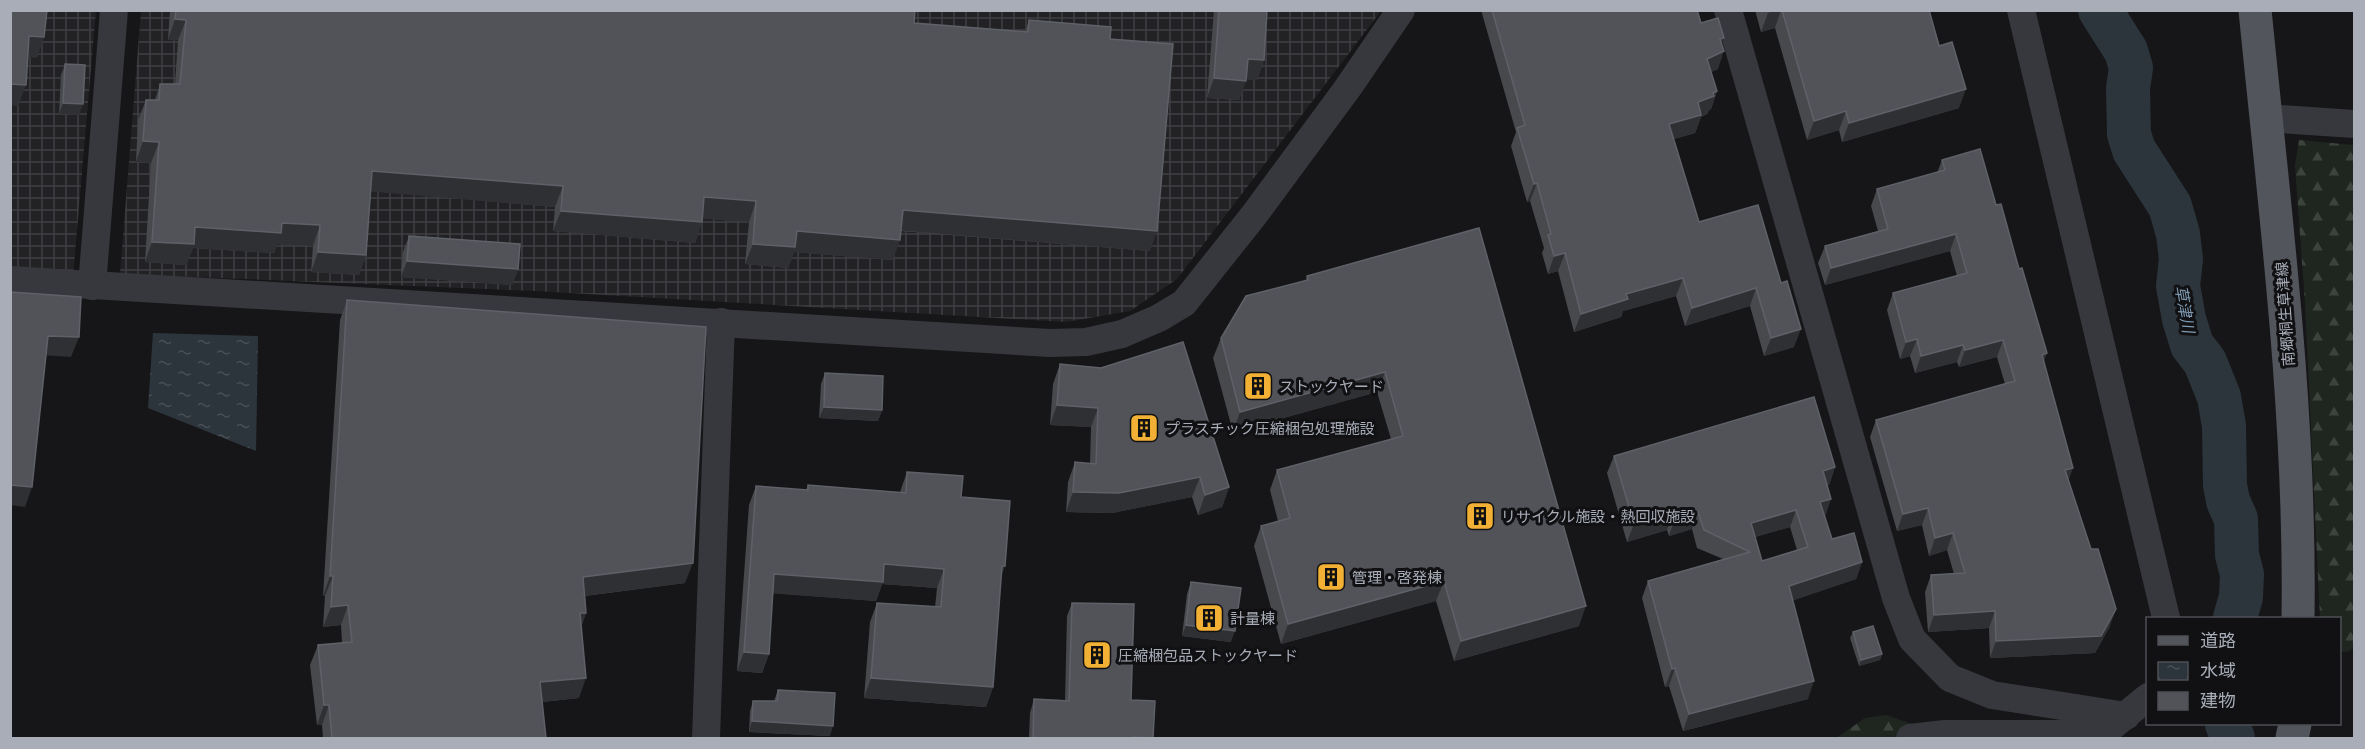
<svg xmlns="http://www.w3.org/2000/svg" width="2365" height="749" font-family="Quicksand,'Noto Sans JP',sans-serif">
<defs>
<pattern id="industrial-grid" width="8" height="8" patternUnits="userSpaceOnUse" patternTransform="scale(1.5)"><rect width="8" height="8" fill="#222225"/><path d="M0 4h8M4 0v8" fill="none" stroke="#3f3f43"/></pattern>
<pattern id="forest-firs" width="22" height="20" patternUnits="userSpaceOnUse" patternTransform="scale(1.5)"><rect width="22" height="20" fill="#1e261f"/><path d="M5 1l3.5 6h-7zM16 11l3.5 6h-7z" fill="#3c433d"/></pattern>
<pattern id="water-ripples" width="26" height="14" patternUnits="userSpaceOnUse" patternTransform="scale(1.5)"><rect width="26" height="14" fill="#2c353c"/><path d="M2 4q2-2 4 0t4 0M15 11q2-2 4 0t4 0" fill="none" stroke="#485056"/></pattern>
</defs>
<rect width="100%" height="100%" fill="#161618"/>
<!-- industrial -->
<g fill="url(#industrial-grid)">
<polygon points="10,11 96,11 73,276 11,270"/>
<polygon points="141,11 1381,11 1177,279 1130,311 1066,322 535,291 120,274"/>
</g>
<!-- forest -->
<g fill="url(#forest-firs)">
<polygon points="2299,140 2354,145 2354,648 2347,652 2340,651 2340,618 2320,618 2305,304 2295,165"/>
<polygon points="1886,715 1909,723 2005,738 1836,738 1865,718"/>
</g>
<!-- water -->
<polygon fill="url(#water-ripples)" points="153,333 258,336 256,451 148,408"/>
<g fill="none" stroke-linecap="round" stroke-linejoin="round">
<!-- river -->
<g stroke="#2c353c" stroke-width="44">
<polyline points="2100,10 2126,51 2131,68 2128,88 2129,134 2134,150 2170,206 2178,234 2181,259 2178,286 2184,319 2192,345 2205,362 2219,397 2224,426 2225,485 2228,501 2236,519 2237,555 2242,574 2241,597 2235,618"/>
<polyline points="2227,724 2233,738"/>
</g>
<!-- minor -->
<g stroke="#37383d" stroke-width="28">
<polyline points="1728,10 1896,598 1912,639 1950,678 1992,695 2126,716"/>
<polyline points="2021,10 2166,618"/>
<polyline points="2266,118 2354,124"/>
<polyline points="10,280 1050,343 1086,342 1122,334 1159,318 1184,303 1254,215 1347,89 1401,10"/>
<polyline points="92,286 114,10"/>
<polyline points="706,738 721,322"/>
<polyline points="1910,738 1945,734 2089,734 2110,728 2148,697"/>
</g>
<!-- major -->
<g stroke="#53555c" stroke-width="33">
<path d="M2255 10C2275 212 2301 415 2298 618"/>
<polyline points="2292,738 2295,724"/>
</g>
</g>
<!-- wall -->
<g fill="#47494d" fill-rule="evenodd">
<polygon points="170,10 915,10 914,23 1025,32 1029,20 1110,39 1150,251 901,231 893,260 794,252 788,268 745,264 749,222 702,218 702,222 695,243 553,231 555,207 371,191 366,255 359,275 311,272 313,246 277,244 274,253 193,248 186,265 145,262 151,163 136,162 138,120 146,100 155,100 160,84 175,84 178,40 168,40"/>
<polygon points="1214,10 1267,10 1264,60 1257,80 1246,79 1239,100 1207,98"/>
<polygon points="1481,10 1697,10 1701,23 1722,44 1718,69 1711,72 1717,91 1711,109 1709,110 1707,114 1701,117 1695,133 1674,139 1699,222 1758,205 1794,347 1764,356 1750,306 1685,326 1676,296 1623,311 1621,317 1574,332 1558,271 1548,274 1542,253 1544,248 1530,201 1527,202 1511,146 1516,132"/>
<polygon points="1755,10 1929,10 1959,108 1842,142 1839,130 1807,140 1775,28 1761,32"/>
<polygon points="65,64 79,115 59,114 61,75"/>
<polygon points="1942,160 1996,205 2044,362 2068,481 2110,626 2095,653 1990,658 1989,628 1928,632 1925,592 1931,575 1954,574 1947,550 1929,556 1922,525 1897,531 1870,437 1876,420 2005,384 1997,357 1959,367 1957,362 1915,373 1910,356 1900,359 1887,310 1893,293 1957,276 1950,251 1825,285 1818,263 1825,246 1878,231 1871,206 1877,189 1937,173"/>
<polygon points="1479,228 1579,626 1454,661 1436,601 1281,644 1254,546 1261,526 1278,521 1270,490 1277,470 1391,439 1377,392 1233,432 1213,358 1221,338 1306,280 1307,276"/>
<polygon points="409,236 518,269 512,285 401,277 403,252"/>
<polygon points="347,300 685,583 585,596 586,613 581,627 579,698 542,702 546,738 323,738 322,725 317,725 310,665 318,645 342,643 341,625 323,627 325,596 323,596 340,320"/>
<polygon points="1060,364 1229,487 1222,507 1198,515 1192,497 1112,513 1066,512 1068,482 1075,462 1090,464 1091,427 1050,425 1053,384"/>
<polygon points="825,373 882,410 878,421 819,418 821,384"/>
<path d="M1614 456 1835 467 1829 485H1827L1824 517 1832 539 1862 562 1856 579 1793 600 1808 699 1683 731 1669 686 1665 687 1642 598 1648 581 1723 559 1697 548 1692 529 1669 536 1667 530 1627 542 1607 473ZM1790 527 1797 550 1762 561 1755 537Z"/>
<polygon points="907,472 961,497 1001,578 993,687 986,707 864,698 870,622 877,603 935,607 937,588 882,584 876,601 773,593 769,654 762,673 737,671 749,505 756,486 806,490 808,485 900,492"/>
<polygon points="1191,582 1231,642 1182,636 1187,594"/>
<polygon points="1072,603 1131,700 1153,738 1029,738 1030,713 1034,699 1065,700 1067,616"/>
<polygon points="1853,632 1882,654 1880,660 1859,666 1850,638"/>
<polygon points="778,690 830,736 749,732 750,711 753,701 774,701"/>
</g>
<!-- shaded-wall -->
<g fill="#2f3033">
<polygon points="1776,10 1781,10 1775,28 1761,32 1768,13"/>
<polygon points="175,19 186,20 178,40 168,40"/>
<polygon points="29,36 44,37 37,58 22,56"/>
<polygon points="1724,38 1719,54 1724,51 1718,69 1700,77 1707,59 1720,39"/>
<polygon points="1248,59 1264,60 1257,80 1241,79"/>
<polygon points="1214,78 1246,81 1239,100 1207,98"/>
<polygon points="10,84 26,85 18,106 10,105"/>
<polygon points="1966,89 1959,108 1842,142 1849,123"/>
<polygon points="1717,91 1711,109 1709,110 1707,114 1701,117 1695,133 1663,142 1669,124 1698,102"/>
<polygon points="63,103 83,104 79,115 59,114"/>
<polygon points="1846,111 1839,130 1807,140 1814,121"/>
<polygon points="143,141 159,142 151,163 136,162"/>
<polygon points="372,171 563,186 555,207 365,191"/>
<polygon points="1537,183 1530,201 1527,202 1534,184"/>
<polygon points="704,197 756,201 749,222 697,218"/>
<polygon points="903,210 1157,231 1150,251 895,230"/>
<polygon points="561,211 702,222 695,243 553,231"/>
<polygon points="282,223 320,225 313,246 277,244 274,253 193,248 186,265 145,262 152,242 195,227"/>
<polygon points="797,231 900,240 893,260 794,252 788,268 745,264 753,244"/>
<polygon points="1956,234 1950,251 1825,285 1831,268"/>
<polygon points="318,252 366,255 359,275 311,272"/>
<polygon points="1565,253 1558,271 1548,274 1554,256"/>
<polygon points="407,261 518,269 512,285 401,277"/>
<polygon points="1683,278 1676,296 1623,311 1621,317 1574,332 1581,314 1626,294"/>
<polygon points="1756,288 1750,306 1685,326 1692,308"/>
<polygon points="1801,329 1794,347 1764,356 1771,338"/>
<polygon points="48,336 79,337 71,357 41,355"/>
<polygon points="1917,339 1910,356 1900,359 1906,342"/>
<polygon points="2003,340 1997,357 1959,367 1965,350"/>
<polygon points="1963,345 1957,362 1915,373 1921,356"/>
<polygon points="2047,353 2041,370 2042,355"/>
<polygon points="1385,372 1377,392 1233,432 1240,412"/>
<polygon points="1057,405 1098,408 1091,427 1050,425"/>
<polygon points="824,407 882,410 878,421 819,418"/>
<polygon points="1835,467 1829,485 1816,488 1823,471"/>
<polygon points="2073,468 2067,485 2065,470"/>
<polygon points="1200,477 1192,497 1112,513 1066,512 1073,492"/>
<polygon points="10,485 32,487 25,507 10,505"/>
<polygon points="1229,487 1222,507 1198,515 1205,495"/>
<polygon points="1831,499 1825,517 1820,502"/>
<polygon points="1928,508 1922,525 1897,531 1903,514"/>
<polygon points="1796,510 1790,527 1744,540 1751,523"/>
<polygon points="1674,512 1667,530 1627,542 1634,524"/>
<polygon points="1698,512 1692,529 1669,536 1675,518"/>
<polygon points="1953,533 1947,550 1929,556 1935,538"/>
<polygon points="1862,562 1856,579 1783,604 1789,586"/>
<polygon points="693,563 685,583 576,597 583,577"/>
<polygon points="884,564 944,569 937,588 882,584 876,601 767,593 774,574"/>
<polygon points="1002,566 1005,566 998,586"/>
<polygon points="330,576 333,576 325,596 323,596"/>
<polygon points="1444,581 1436,601 1281,644 1288,624"/>
<polygon points="348,605 341,625 323,627 331,607"/>
<polygon points="1586,606 1579,626 1454,661 1461,641"/>
<polygon points="2116,609 2110,626 2095,653 1990,658 1996,641"/>
<polygon points="1995,611 1989,628 1928,632 1934,615"/>
<polygon points="580,613 586,613 579,633"/>
<polygon points="1186,625 1235,631 1231,642 1182,636"/>
<polygon points="744,652 769,654 762,673 737,671"/>
<polygon points="1882,654 1880,660 1859,666 1861,660"/>
<polygon points="1675,668 1669,686 1665,687 1672,669"/>
<polygon points="586,678 579,698 533,703 540,682"/>
<polygon points="871,678 993,687 986,707 864,698"/>
<polygon points="1814,681 1808,699 1683,731 1689,714"/>
<polygon points="324,705 329,705 322,725 317,725"/>
<polygon points="752,721 833,726 830,736 749,732"/>
</g>
<!-- building -->
<g fill="#525359" stroke="#5f6168" stroke-width="1.5" fill-rule="evenodd">
<polygon points="10,10 47,10 44,37 29,36 26,85 10,84"/>
<polygon points="176,10 915,10 914,23 1028,32 1029,20 1111,27 1110,39 1173,44 1157,231 903,210 900,240 797,231 795,247 753,244 756,201 704,197 702,222 561,211 563,186 372,171 366,255 318,252 320,225 282,223 281,233 195,227 194,244 152,242 159,142 143,141 146,100 159,100 160,84 180,84 186,20 175,19"/>
<polygon points="1219,10 1267,10 1264,60 1248,59 1246,81 1214,78"/>
<polygon points="1492,10 1697,10 1701,23 1718,18 1724,38 1720,39 1724,51 1707,59 1717,91 1713,93 1714,96 1698,102 1701,115 1669,124 1699,222 1758,205 1781,283 1787,281 1801,329 1771,338 1756,288 1692,308 1683,278 1626,294 1628,299 1581,314 1565,253 1554,256 1548,235 1551,234 1537,183 1534,184 1517,128 1525,125"/>
<polygon points="1782,10 1929,10 1939,46 1952,42 1966,89 1849,123 1846,111 1814,121"/>
<polygon points="65,64 85,65 83,104 63,103"/>
<polygon points="1980,149 1996,205 2001,204 2019,269 2022,268 2047,353 2042,355 2073,468 2065,470 2091,549 2098,549 2116,609 2101,636 1996,641 1995,611 1934,615 1931,575 1965,573 1953,533 1935,538 1928,508 1903,514 1876,420 2015,381 2003,340 1965,350 1963,345 1921,356 1917,339 1906,342 1893,293 1967,273 1956,234 1831,268 1825,246 1888,229 1877,189 1945,170 1942,160"/>
<polygon points="1479,228 1586,606 1461,641 1444,581 1288,624 1261,526 1290,518 1277,470 1403,436 1385,372 1240,412 1221,338 1246,296 1308,280 1307,276"/>
<polygon points="409,236 520,244 518,269 407,261"/>
<polygon points="10,292 81,297 79,337 48,336 32,487 10,485"/>
<polygon points="347,300 706,327 693,563 583,577 586,613 580,613 586,678 540,682 546,738 332,738 329,705 324,705 318,645 352,642 348,605 331,607 333,576 330,576"/>
<polygon points="1183,342 1229,487 1205,495 1200,477 1119,493 1073,492 1075,462 1096,464 1098,408 1057,405 1060,364 1101,368"/>
<polygon points="825,373 883,376 882,410 824,407"/>
<path d="M1814 397 1835 467 1823 471 1831 499 1820 502 1832 539 1854 533 1862 562 1789 586 1814 681 1689 714 1675 668 1672 669 1648 581 1750 552 1704 530 1698 512 1675 518 1674 512 1634 524 1614 456ZM1796 510 1808 547 1762 561 1751 523Z"/>
<polygon points="907,472 963,476 961,497 1010,501 1005,566 1002,566 993,687 871,678 877,603 941,607 944,569 884,564 883,582 774,574 769,654 744,652 756,486 808,490 808,485 906,493"/>
<polygon points="1191,582 1241,588 1235,631 1186,625"/>
<polygon points="1072,603 1134,604 1131,700 1155,701 1153,738 1134,737 1134,738 1033,738 1034,699 1069,701"/>
<polygon points="1873,626 1882,654 1861,660 1853,632"/>
<polygon points="778,690 835,693 833,726 752,721 753,701 777,701"/>
</g>
<!-- icons -->
<defs>
<g id="building-square" transform="scale(1.5)"><rect x="-9" y="-9" width="18" height="18" rx="4" fill="#f2b134" stroke="#111113"/><path d="M-4-6H4V6H1V3H-1V6H-4ZM-2.5-4.3h1.7v1.8h-1.7ZM.8-4.3h1.7v1.8H.8ZM-2.5-1h1.7V.8h-1.7ZM.8-1h1.7V.8H.8Z" fill="#111"/></g>
</defs>
<g fill-rule="evenodd">
<use href="#building-square" x="1258" y="386"/>
<use href="#building-square" x="1144" y="428"/>
<use href="#building-square" x="1480" y="516"/>
<use href="#building-square" x="1331" y="577"/>
<use href="#building-square" x="1209" y="618"/>
<use href="#building-square" x="1097" y="655"/>
</g>
<g text-anchor="middle" dominant-baseline="central" stroke-width="6" stroke-linejoin="round" paint-order="stroke">
<!-- street labels -->
<g font-size="15" fill="#a8adb8" stroke="#111113">
<text transform="translate(2285 314) rotate(-94)">南郷桐生草津線</text>
</g>
<!-- poi labels -->
<g font-size="15" fill="#a8adb8" stroke="#111113" text-anchor="start">
<text x="1279" y="386">ストックヤード</text>
<text x="1165" y="428">プラスチック圧縮梱包処理施設</text>
<text x="1501" y="516">リサイクル施設・熱回収施設</text>
<text x="1352" y="577">管理・啓発棟</text>
<text x="1230" y="618">計量棟</text>
<text x="1118" y="655">圧縮梱包品ストックヤード</text>
</g>
<!-- water labels -->
<g font-size="16" font-style="italic" fill="#7f9bb3" stroke="#111113">
<text transform="translate(2185 309) rotate(80)">草津川</text>
</g>
</g>
<!-- border -->
<rect width="2365" height="749" fill="none" stroke="#a8adb8" stroke-width="24"/>
<!-- legend -->
<rect x="2146" y="617" width="195" height="108" fill="#111113" stroke="#4d4f55" stroke-width="1.5"/>
<rect x="2158" y="636" width="30" height="9" fill="#53555c" stroke="#4d4f55" stroke-width="1.5"/>
<text x="2200" y="647" font-size="18" fill="#a8adb8">道路</text>
<rect x="2158" y="662" width="30" height="18" fill="url(#water-ripples)" stroke="#4d4f55" stroke-width="1.5"/>
<text x="2200" y="677" font-size="18" fill="#a8adb8">水域</text>
<rect x="2158" y="692" width="30" height="18" fill="#525359" stroke="#4d4f55" stroke-width="1.5"/>
<text x="2200" y="707" font-size="18" fill="#a8adb8">建物</text>
</svg>
